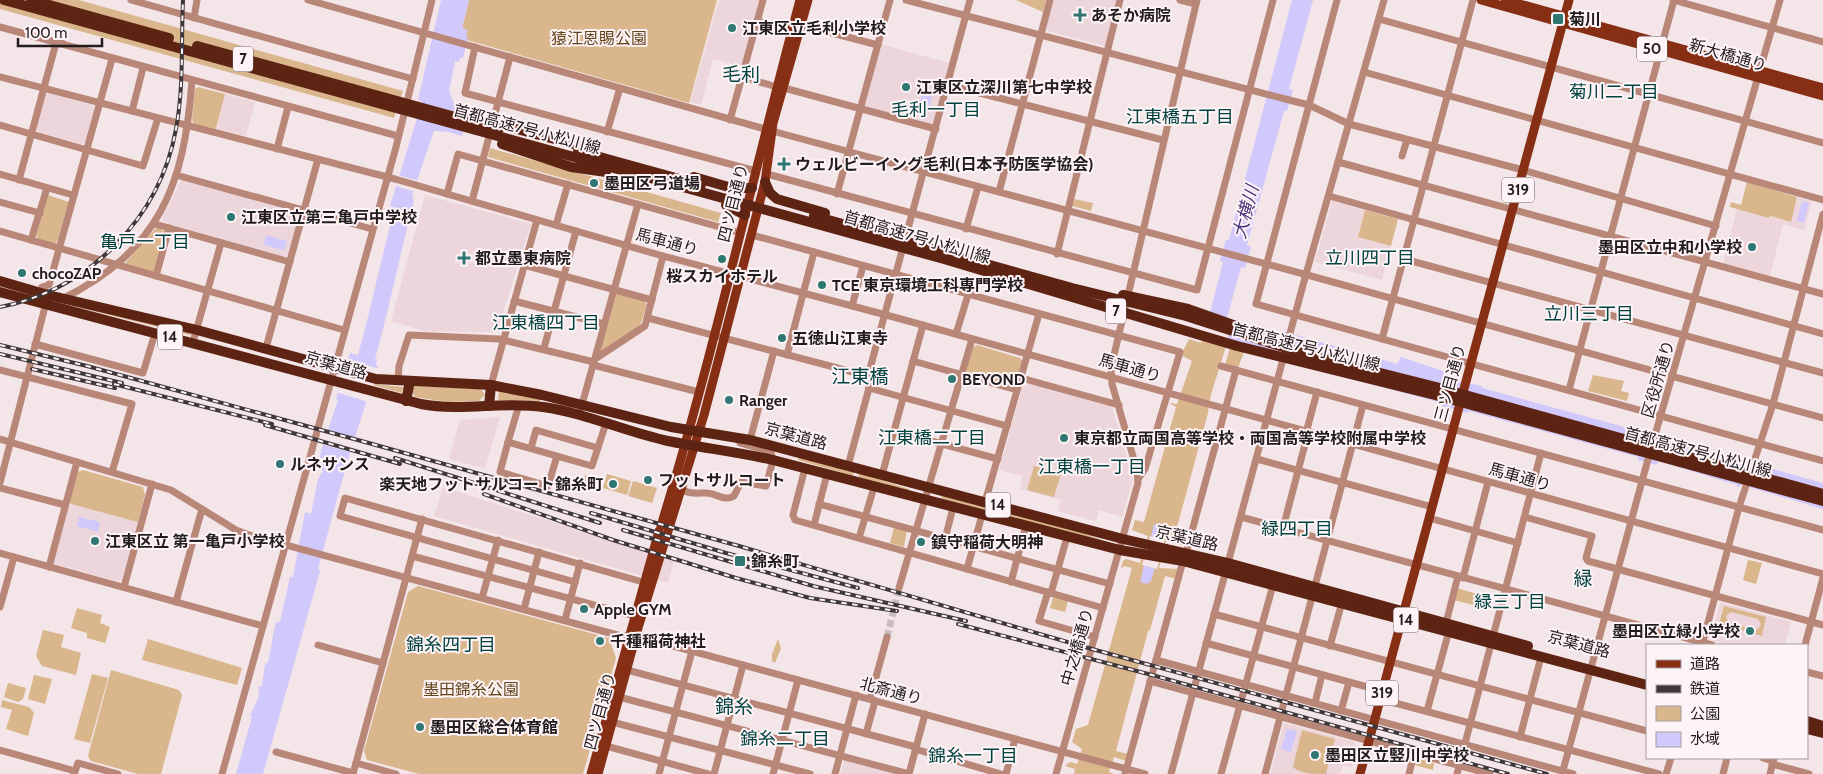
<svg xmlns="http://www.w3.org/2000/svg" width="1823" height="774" font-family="Cabin,'Noto Sans JP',sans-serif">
<rect width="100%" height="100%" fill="#f3e5e8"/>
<!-- built -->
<g fill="#ecd6db">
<polygon points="719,0 760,0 742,67 713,59 701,105 690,102"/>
<polygon points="1052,0 1116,0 1105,46 1044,30"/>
<polygon points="881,44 949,63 932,126 865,107"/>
<polygon points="48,93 92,105 94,108 85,142 81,144 38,132 35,127 44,95"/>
<polygon points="225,94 255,102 246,136 217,129"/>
<polygon points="184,180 297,212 299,215 288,255 284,257 164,222 162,219 180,182"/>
<polygon points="425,195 531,224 497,332 424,331 391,321"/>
<polygon points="1797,197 1812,201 1804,230 1783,224 1770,276 1723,264 1737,209 1791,222"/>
<polygon points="1332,201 1365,210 1358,237 1391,246 1382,280 1315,262"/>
<polygon points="1030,383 1112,406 1133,480 1122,517 1099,510 1096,521 1058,511 1061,500 1020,489 1023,476 999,470 1022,388"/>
<polygon points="500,417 485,469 449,459 460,420"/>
<polygon points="443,487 674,561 668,583 434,516"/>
<polygon points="71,504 138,522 122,579 118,581 55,564 52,560 66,510"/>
<polygon points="1720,602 1791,622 1785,645 1728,645 1710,640"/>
<polygon points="1284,723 1355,742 1354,744 1358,746 1352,767 1343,765 1340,774 1270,774"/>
<polygon points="844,760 897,774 840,774"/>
</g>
<!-- green -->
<g fill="#d9b68b" fill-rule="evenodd">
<polygon points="0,0 79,0 403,91 394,118 0,9"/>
<polygon points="469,0 717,0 689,103 467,40 462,29"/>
<polygon points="1016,0 1046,0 1043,12"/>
<polygon points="198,87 225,94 216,129 194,124 192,120 195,89"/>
<polygon points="490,148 721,213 718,222 488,157"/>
<polygon points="1747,182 1797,197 1791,222 1770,216 1769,218 1730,207 1731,202 1741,205"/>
<polygon points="48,195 69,202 57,242 54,244 38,239 36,235"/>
<polygon points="1074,199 1093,203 1091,211 1072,206"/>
<polygon points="1365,210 1398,219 1391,246 1358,237"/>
<polygon points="157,227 166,232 155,272 126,266 126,262"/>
<polygon points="617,293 645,301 647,305 640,326 599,353"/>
<polygon points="73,306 74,306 191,333 190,335"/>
<polygon points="1189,339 1201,343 1202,340 1226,346 1210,398 1208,413 1176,531 1179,532 1178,538 1187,539 1185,546 1166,541 1159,568 1178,569 1177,579 1165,576 1150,630 1148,631 1116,751 1128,754 1126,761 1114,757 1109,772 1114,774 1074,774 1075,769 1065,766 1070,762 1077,764 1082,749 1072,742 1076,729 1088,725 1132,568 1125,566 1121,568 1123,561 1126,559 1140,563 1148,536 1132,530 1135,520 1144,522 1176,407 1169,403 1177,404 1192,361 1181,355"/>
<polygon points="977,345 1020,358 1023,362 1016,384 1013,386 969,374 966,370 973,347"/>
<polygon points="1230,348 1244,352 1238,368 1225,365"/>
<polygon points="346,375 382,385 404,387 401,393 346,377"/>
<polygon points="1593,375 1624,381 1621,391 1629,393 1627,401 1588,391"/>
<polygon points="414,386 481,389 485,395 479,401 447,402 415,397 412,391"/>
<polygon points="499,391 540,399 540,401 498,400"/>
<polygon points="799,457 854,471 853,476 798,460"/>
<polygon points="1034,466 1061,473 1054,497 1027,490"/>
<polygon points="83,470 143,487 145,495 138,522 71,504 69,500 77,472"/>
<polygon points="859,473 909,489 909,492 858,478"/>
<polygon points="607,474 631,481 627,495 603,488"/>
<polygon points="585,475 602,481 599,490 582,485"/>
<polygon points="633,481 657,488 652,503 628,496"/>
<polygon points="942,495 1067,528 1105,541 981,511 941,498"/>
<polygon points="894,527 907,530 904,547 890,543"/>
<polygon points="1748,560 1762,563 1756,584 1743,580"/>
<polygon points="418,586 609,638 616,658 583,774 419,774 367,760 364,751 408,592"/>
<polygon points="1457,588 1477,594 1474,605 1453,600"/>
<polygon points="1053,597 1068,601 1065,612 1050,608"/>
<path d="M1724 606 1766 617 1762 636 1719 624ZM1731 612 1758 619 1761 624 1759 628 1755 630 1728 622 1726 616Z"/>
<polygon points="77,608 102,615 100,623 110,627 105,643 87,638 87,633 71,628"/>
<polygon points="43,630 64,635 61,647 81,653 76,675 42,666 36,656"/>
<polygon points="148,639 242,668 237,685 142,660"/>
<polygon points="778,639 781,648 775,663 772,661 772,654"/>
<polygon points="111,670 179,690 182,695 161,774 138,774 91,761 88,756"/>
<polygon points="92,674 108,678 90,743 74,739"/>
<polygon points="34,675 52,679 45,704 28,699"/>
<polygon points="8,683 26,688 23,699 18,702 4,697"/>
<polygon points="2,700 29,707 34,713 28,736 6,729 12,710 1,707"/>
<path d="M1302 730 1335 739 1326 774C1315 774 1300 774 1293 767Z"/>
<polygon points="1416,758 1434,763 1433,770 1414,765"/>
</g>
<!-- water -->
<g fill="#d1c8fb">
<path d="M441 0H469L462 28 468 30 466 36 468 37 463 58H460L459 62 455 61 449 91 456 109 469 115 462 136 448 132 434 131 412 195 414 201C400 253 390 306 375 359L377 360 376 365 378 366 348 459 318 569 320 571 263 774H236L252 717 250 716 259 696 258 687 262 686 265 664 268 662C272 648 272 636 276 622H280L290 577H293L305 512 311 514 318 479 323 471 319 464 321 451 338 400 336 399 350 353 358 355C372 306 381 257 395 208L390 206 422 102 418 100Z"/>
<polygon points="1292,0 1313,0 1289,89 1293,90 1287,111 1284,111 1247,245 1251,247 1245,268 1241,267 1227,318 1210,313 1223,262 1220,261 1226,240 1229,240"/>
<polygon points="923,91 933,93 927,114 917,112"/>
<polygon points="1802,201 1809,203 1804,223 1797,221"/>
<polygon points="266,235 287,241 284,250 264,245"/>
<polygon points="1233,320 1281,334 1282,331 1397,364 1401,357 1446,372 1451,380 1482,386 1482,388 1646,433 1647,431 1666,436 1665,439 1823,483 1823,509 1742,485 1737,487 1737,485 1658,461 1657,465 1638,460 1638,457 1469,411 1468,413 1442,406 1442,403 1225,346"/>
<polygon points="79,517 100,522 98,532 77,526"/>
<polygon points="1154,524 1167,528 1151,581 1147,584 1140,582"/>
<polygon points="1287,729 1297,731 1291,752 1281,749"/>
</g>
<!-- pier -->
<g fill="#f3e5e8">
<polygon points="398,175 419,181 416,192 396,186"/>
<polygon points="346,360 380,369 368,402 336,392"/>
<polygon points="324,429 358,438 353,453 320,444"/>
<polygon points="1150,536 1165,540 1157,569 1142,565"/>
</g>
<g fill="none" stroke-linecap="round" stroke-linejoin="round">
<!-- minor-tunnel -->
<polyline stroke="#c9bdbf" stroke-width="7" stroke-dasharray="7 3.5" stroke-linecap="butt" points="887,637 899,588"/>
<!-- minor -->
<g stroke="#b98778" stroke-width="7">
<polyline points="131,0 413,79"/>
<polyline points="308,0 772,131 1311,276 1823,418"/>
<polyline points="906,0 1293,101 1309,105 1349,124 1523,170 1716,226"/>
<polyline points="1180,0 1196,4"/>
<polyline points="1337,0 1256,304 1823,461"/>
<polyline points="1673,0 1823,42"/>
<polyline points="194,18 197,0"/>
<polyline points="1379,19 1823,143"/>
<polyline points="757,21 792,30"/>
<polyline points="801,25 878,45"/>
<polyline points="0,27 398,136"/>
<polyline points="60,44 63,32"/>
<polyline points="475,47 465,93 756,171"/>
<polyline points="1364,72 1823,200"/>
<polyline points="0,77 395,179 663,256 890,316 1823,574"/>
<polyline points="742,77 777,87"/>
<polyline points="948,85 1163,140"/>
<polyline points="784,88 936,129"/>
<polyline points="132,111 143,68"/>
<polyline points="730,120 763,0"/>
<polyline points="0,125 143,166 158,118"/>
<polyline points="607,132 620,88"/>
<polyline points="277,149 288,107"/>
<polyline points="1402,156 1407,140"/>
<polyline points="1338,162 1823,294"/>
<polyline points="0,174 73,195"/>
<polyline points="767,174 1197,290 1273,0"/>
<polyline points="176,175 372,229"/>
<polyline points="19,180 56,43"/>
<polyline points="999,192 1050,0"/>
<polyline points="447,194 458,154 741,233"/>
<polyline points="837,194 890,0"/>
<polyline points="1329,196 1823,334"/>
<polyline points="472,201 510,57"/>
<polyline points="0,202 40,213"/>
<polyline points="155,224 290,262"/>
<polyline points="556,225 568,184"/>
<polyline points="966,229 978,187"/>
<polyline points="0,231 344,330"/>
<polyline points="752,235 1180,352 1145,469 1138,479"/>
<polyline points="31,240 47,188"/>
<polyline points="1057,254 1120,0"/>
<polyline points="1404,259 1823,373"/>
<polyline points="524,265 652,300"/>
<polyline points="156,276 169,228"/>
<path d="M62 299C160 250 184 186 192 81"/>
<polyline points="514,301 604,324"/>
<polyline points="852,306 863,266"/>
<polyline points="648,318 868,376"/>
<polyline points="956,334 968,295"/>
<polyline points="1382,339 1473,0"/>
<polyline points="193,342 221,243"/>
<polyline points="35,344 143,373 155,333"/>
<polyline points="266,348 318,159"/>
<polyline points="544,348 576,231"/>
<polyline points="787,355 814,252"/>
<polyline points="595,359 645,326 663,256"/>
<polyline points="913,361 1017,390"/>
<polyline points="593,365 699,392"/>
<polyline points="1221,366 1823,530"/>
<polyline points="0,370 132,404 112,472"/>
<polyline points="1021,378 1119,405"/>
<polyline points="398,380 399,366 409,335 499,339 594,362"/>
<polyline points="491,385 537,220"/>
<polyline points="869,388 1007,426"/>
<polyline points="1569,390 1674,0"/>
<polyline points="581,408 638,204"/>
<polyline points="894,431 998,459"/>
<polyline points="1306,433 1317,392"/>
<polyline points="0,439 171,490 236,530 249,535 621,636 636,636 1145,774"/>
<polyline points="750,440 774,351"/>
<polyline points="508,442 519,405"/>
<polyline points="531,448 536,430 598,448"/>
<polyline points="557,456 548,486 500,472 508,442 592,466 606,423"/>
<polyline points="1257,459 1432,507"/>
<polyline points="848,466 869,388 868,376 970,0"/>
<polyline points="805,468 793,515 795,520 1103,608"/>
<polyline points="882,475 923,325"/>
<polyline points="0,483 48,295 42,287 49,285 112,59"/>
<path d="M679 486C686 495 696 493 706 493 716 493 724 502 734 496L741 482 766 486 773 460 771 452 740 443"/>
<polyline points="0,488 65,505"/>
<polyline points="985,502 1039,314"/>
<polyline points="819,504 1110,584"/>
<polyline points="1241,517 1712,645"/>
<polyline points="1525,517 1592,536 1586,558 1588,561 1823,625"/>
<polyline points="1429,518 1518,543"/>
<polyline points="814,525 827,474"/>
<polyline points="1283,528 1308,433"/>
<polyline points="859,538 874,487"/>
<polyline points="945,539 953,508"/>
<polyline points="0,553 263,626"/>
<polyline points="1186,553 1236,370"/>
<polyline points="412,556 635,616"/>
<polyline points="49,567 77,462"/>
<polyline points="967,569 982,515"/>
<polyline points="1463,578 1488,482"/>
<polyline points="575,582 340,516 345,498 650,584"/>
<polyline points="1011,582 1026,526"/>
<polyline points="124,587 152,484"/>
<polyline points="899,588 972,339"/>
<polyline points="1048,592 1039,621 1095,637"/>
<polyline points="1051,593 1067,537"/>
<polyline points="482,598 498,540"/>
<polyline points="176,602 202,509"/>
<polyline points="0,607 14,557"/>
<polyline points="524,609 539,552"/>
<polyline points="1214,614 1647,731"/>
<polyline points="565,620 580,563"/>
<polyline points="1446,623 1458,576"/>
<polyline points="1206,643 1382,691"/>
<polyline points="318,645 383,663"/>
<polyline points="1702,645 1739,507 1773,404 1823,214"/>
<polyline points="1805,645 1823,578"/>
<polyline points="1330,646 1342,602"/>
<polyline points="1156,660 1573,774"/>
<polyline points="627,670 916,747"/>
<polyline points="1807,672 1823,676"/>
<polyline points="1150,681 1490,774"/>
<polyline points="619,697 909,774 925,714"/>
<polyline points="870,699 887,637"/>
<polyline points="1380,699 1659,774"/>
<polyline points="1315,703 1322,675"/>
<polyline points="1341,711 1349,682"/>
<polyline points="1427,711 1449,631"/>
<polyline points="612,722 810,774"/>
<polyline points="866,734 875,701"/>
<polyline points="1520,737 1541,657"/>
<polyline points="606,746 708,774"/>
<polyline points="915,749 1001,774"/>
<polyline points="0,750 75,771"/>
<polyline points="276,752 353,773"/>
<polyline points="1763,758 1773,761"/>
<polyline points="356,763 396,774"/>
<polyline points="1772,764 1809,774"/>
<polyline points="74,774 78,763 118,774"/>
<polyline points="222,774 396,147 432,0"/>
<polyline points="353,774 422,519"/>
<polyline points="659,774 692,651"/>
<polyline points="714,774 743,665"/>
<polyline points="773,774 798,680"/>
<polyline points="835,774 856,695"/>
<polyline points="1006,774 1015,739"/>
<polyline points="1056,774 1138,483 1137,470 1112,384 1111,368 1197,0"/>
<polyline points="1125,774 1183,561"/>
<polyline points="1171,774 1306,274 1384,0"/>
<polyline points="1221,774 1273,585"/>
<polyline points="1265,774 1363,405"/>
<polyline points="1409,774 1414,753"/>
<polyline points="1457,774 1541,453"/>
<polyline points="1562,774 1647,463 1780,0"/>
<polyline points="1666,774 1671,758"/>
<polyline points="1723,774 1727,758"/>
<polyline points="1770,774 1774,758"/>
</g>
<!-- major -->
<g stroke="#872f14" stroke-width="9">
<polyline points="1481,0 1823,96"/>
<polyline points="1505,0 1823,88"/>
<path d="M661 526C714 353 753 175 800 0"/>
<polyline points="591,774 659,531"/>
<polyline points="598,774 638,628 704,415 765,182 773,123 808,0"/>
<polyline points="1360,774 1569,0"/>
</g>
<!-- highway -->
<g stroke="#5e2413" stroke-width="10">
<polyline points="4,0 944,259 1237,346 1435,395 1823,501"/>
<polyline points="31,0 169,38"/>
<polyline points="197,46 499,129"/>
<polyline points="491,122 588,148"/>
<polyline points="502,144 571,167 606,172"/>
<polyline points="578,151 701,185"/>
<polyline points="694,177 732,188 752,188"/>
<polyline points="765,182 770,193 777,199 825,213"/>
<polyline points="726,205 745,215"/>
<polyline points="814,216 1072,288 1186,316 1305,354 1436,387 1823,494"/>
<polyline points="0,281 48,295 197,330 376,379 491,385 542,395 671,427 750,440 1123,539 1228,563 1528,646"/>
<path d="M0 292 421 404C462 412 502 401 543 407 586 413 626 432 668 441 703 448 738 452 773 460L1120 550 1183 561 1647 685"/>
<polyline points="1123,295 1188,309 1236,326"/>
<polyline points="406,401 410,381"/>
<polyline points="489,406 491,385"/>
<polyline points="1807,721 1823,726"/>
<polyline points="1807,729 1823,733"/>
</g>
<!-- rail casing -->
<g stroke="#3f383a" stroke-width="4">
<g id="rail">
<path d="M0 307C89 290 160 218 176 129 184 87 181 42 183 0"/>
<polyline points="0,345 87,366 365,442 739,546 1081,646 1547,774"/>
<polyline points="0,354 122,383"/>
<polyline points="32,369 115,388"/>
<polyline points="114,384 272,424"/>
<polyline points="265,425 400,464"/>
<polyline points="395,458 600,523"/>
<polyline points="484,494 613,540 736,578 810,598 897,611"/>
<polyline points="591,513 726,553 858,588"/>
<polyline points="623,530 813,586 966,621"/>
<polyline points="958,624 1152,675 1508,774"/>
</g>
</g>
<!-- rail -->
<use href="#rail" stroke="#fef3f6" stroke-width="2" stroke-dasharray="5.5" stroke-linecap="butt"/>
</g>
<!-- markers -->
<g fill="#2f7772" stroke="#fef3f6" stroke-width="2">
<path d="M1077.5 7.5h5v5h5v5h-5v5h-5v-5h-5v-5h5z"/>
<rect x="1552" y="13" width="12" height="12" rx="2.5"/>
<circle cx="732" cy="28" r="5"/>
<circle cx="906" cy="87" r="5"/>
<path d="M781.5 156.5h5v5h5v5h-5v5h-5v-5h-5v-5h5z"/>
<circle cx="594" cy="183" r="5"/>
<circle cx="231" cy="217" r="5"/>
<circle cx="1752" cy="247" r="5"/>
<path d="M461.5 250.5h5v5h5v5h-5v5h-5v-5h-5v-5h5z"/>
<circle cx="722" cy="259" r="5"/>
<circle cx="22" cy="273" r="5"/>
<circle cx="822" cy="285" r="5"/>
<circle cx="782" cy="338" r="5"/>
<circle cx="952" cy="379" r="5"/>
<circle cx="729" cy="400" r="5"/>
<circle cx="1064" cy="438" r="5"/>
<circle cx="280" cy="464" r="5"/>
<circle cx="648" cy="480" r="5"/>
<circle cx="613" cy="484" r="5"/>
<circle cx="95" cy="541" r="5"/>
<circle cx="921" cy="542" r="5"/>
<rect x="734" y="555" width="12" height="12" rx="2.5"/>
<circle cx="584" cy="609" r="5"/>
<circle cx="1750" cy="631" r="5"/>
<circle cx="600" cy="641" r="5"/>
<circle cx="420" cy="727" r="5"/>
<circle cx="1315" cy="755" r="5"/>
</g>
<g text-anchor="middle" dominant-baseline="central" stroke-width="4" stroke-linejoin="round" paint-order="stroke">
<!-- shield labels -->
<g fill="#fef3f6" stroke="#635c5e" stroke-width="1">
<rect x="1637" y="36.5" width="30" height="25" rx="4"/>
<rect x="233" y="46.5" width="20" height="25" rx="4"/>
<rect x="1502" y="177.5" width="32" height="25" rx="4"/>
<rect x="1106" y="298.5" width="20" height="25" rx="4"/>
<rect x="157.5" y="324.5" width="25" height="25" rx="4"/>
<rect x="985.5" y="492.5" width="25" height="25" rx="4"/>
<rect x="1393.5" y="607.5" width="25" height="25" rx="4"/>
<rect x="1366" y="680.5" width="32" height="25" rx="4"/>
</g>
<g font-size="15" font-weight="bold" fill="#211c1d">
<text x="1652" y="49">50</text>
<text x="243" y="59">7</text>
<text x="1518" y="190">319</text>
<text x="1116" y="311">7</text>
<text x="170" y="337">14</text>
<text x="998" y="505">14</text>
<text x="1406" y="620">14</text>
<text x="1382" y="693">319</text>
</g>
<!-- poi labels -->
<g font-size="16" font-weight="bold" fill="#211c1d" stroke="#fef3f6" text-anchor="start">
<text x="1091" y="15">あそか病院</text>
<text x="1569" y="19">菊川</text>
<text x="742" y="28">江東区立毛利小学校</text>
<text x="916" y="87">江東区立深川第七中学校</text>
<text x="795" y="164">ウェルビーイング毛利(日本予防医学協会)</text>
<text x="604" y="183">墨田区弓道場</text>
<text x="241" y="217">江東区立第三亀戸中学校</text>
<text x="1742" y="247" text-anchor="end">墨田区立中和小学校</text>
<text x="475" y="258">都立墨東病院</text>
<text x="32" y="273">chocoZAP</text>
<text x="722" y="276" text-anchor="middle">桜スカイホテル</text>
<text x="832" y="285">TCE 東京環境工科専門学校</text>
<text x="792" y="338">五徳山江東寺</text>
<text x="962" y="379">BEYOND</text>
<text x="739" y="400">Ranger</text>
<text x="1074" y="438">東京都立両国高等学校・両国高等学校附属中学校</text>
<text x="290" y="464">ルネサンス</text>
<text x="658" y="480">フットサルコート</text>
<text x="603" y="484" text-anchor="end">楽天地フットサルコート錦糸町</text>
<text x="105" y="541">江東区立 第一亀戸小学校</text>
<text x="931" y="542">鎮守稲荷大明神</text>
<text x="751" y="561">錦糸町</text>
<text x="594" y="609">Apple GYM</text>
<text x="1740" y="631" text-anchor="end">墨田区立緑小学校</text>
<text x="610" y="641">千種稲荷神社</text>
<text x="430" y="727">墨田区総合体育館</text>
<text x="1325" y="755">墨田区立竪川中学校</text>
</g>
<!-- park labels -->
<g font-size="16" fill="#62441a" stroke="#fef3f6">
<text x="599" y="38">猿江恩賜公園</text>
<text x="471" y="689">墨田錦糸公園</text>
</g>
<!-- street labels -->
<g font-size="16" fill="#211c1d" stroke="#fef3f6">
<text transform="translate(1728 55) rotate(16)">新大橋通り</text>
<text transform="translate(527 129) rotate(15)">首都高速7号小松川線</text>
<text transform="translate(733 203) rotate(-76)">四ツ目通り</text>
<text transform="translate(917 237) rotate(16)">首都高速7号小松川線</text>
<text transform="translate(667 242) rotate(15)">馬車通り</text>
<text transform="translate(1306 347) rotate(14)">首都高速7号小松川線</text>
<text transform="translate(336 365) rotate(16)">京葉道路</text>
<text transform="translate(1130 368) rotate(16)">馬車通り</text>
<text transform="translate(1658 379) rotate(-74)">区役所通り</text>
<text transform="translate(1450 383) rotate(-75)">三ツ目通り</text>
<text transform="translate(796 436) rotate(15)">京葉道路</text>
<text transform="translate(1698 452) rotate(15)">首都高速7号小松川線</text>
<text transform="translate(1520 477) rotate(16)">馬車通り</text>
<text transform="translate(1187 538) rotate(13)">京葉道路</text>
<text transform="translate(1579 644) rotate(15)">京葉道路</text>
<text transform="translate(1077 647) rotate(-74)">中之橋通り</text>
<text transform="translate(891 691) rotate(15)">北斎通り</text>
<text transform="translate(600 711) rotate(-75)">四ツ目通り</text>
</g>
<!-- neighbourhood labels -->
<g font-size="18" fill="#00423e" stroke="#fef3f6">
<text x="1614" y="92">菊川二丁目</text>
<text x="936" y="110">毛利一丁目</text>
<text x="1180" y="117">江東橋五丁目</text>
<text x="145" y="242">亀戸一丁目</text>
<text x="1370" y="258">立川四丁目</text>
<text x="1589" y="314">立川三丁目</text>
<text x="546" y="323">江東橋四丁目</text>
<text x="932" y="438">江東橋二丁目</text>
<text x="1092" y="467">江東橋一丁目</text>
<text x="1297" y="529">緑四丁目</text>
<text x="1510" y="602">緑三丁目</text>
<text x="451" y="645">錦糸四丁目</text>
<text x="785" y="739">錦糸二丁目</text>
<text x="973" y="756">錦糸一丁目</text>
</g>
<!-- water labels -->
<g font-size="18" font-style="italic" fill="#4a367f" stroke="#fef3f6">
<text transform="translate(1246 212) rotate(-75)">大横川</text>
</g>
<!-- quarter labels -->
<g font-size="19" fill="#00423e" stroke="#fef3f6">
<text x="741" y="74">毛利</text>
<text x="860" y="376">江東橋</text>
<text x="1583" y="578">緑</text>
<text x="734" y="706">錦糸</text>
</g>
</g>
<!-- legend -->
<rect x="1646" y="644" width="162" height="115" fill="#fef3f6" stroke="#a69d9f"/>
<rect x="1656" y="660" width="25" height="8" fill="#872f14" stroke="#a69d9f"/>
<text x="1690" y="669" font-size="15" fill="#211c1d">道路</text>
<rect x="1656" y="685" width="25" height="8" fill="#3f383a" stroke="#a69d9f"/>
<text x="1690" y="694" font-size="15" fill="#211c1d">鉄道</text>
<rect x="1656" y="706" width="25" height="15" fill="#d9b68b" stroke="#a69d9f"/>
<text x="1690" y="719" font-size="15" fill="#211c1d">公園</text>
<rect x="1656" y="732" width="25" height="15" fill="#d1c8fb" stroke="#a69d9f"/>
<text x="1690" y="744" font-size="15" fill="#211c1d">水域</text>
<!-- scale -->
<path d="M18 38v8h84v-8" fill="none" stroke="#211c1d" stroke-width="2.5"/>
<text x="25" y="38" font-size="15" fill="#211c1d" stroke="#fef3f6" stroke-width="4" paint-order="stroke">100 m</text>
</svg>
